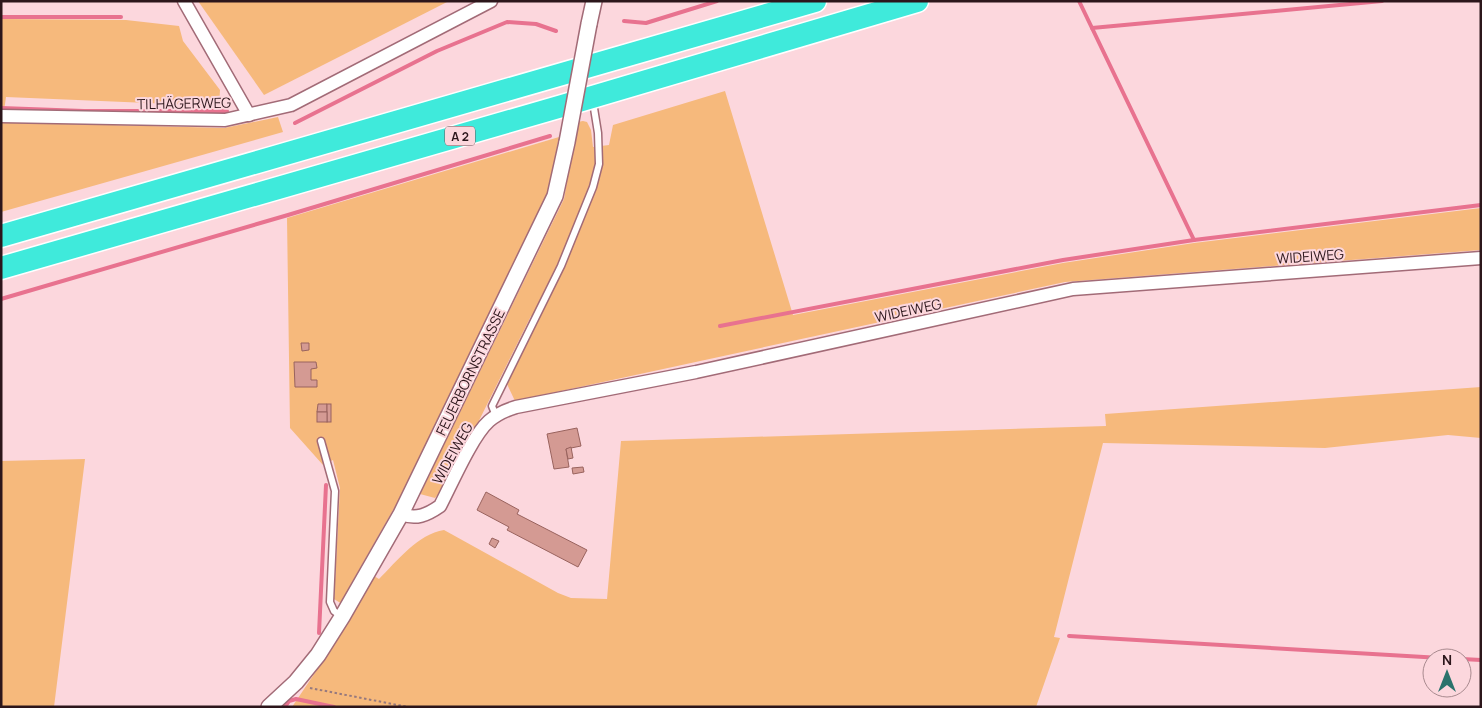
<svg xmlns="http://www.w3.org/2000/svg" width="1482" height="708" font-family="Manrope,sans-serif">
<rect width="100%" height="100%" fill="#fcd7dd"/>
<!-- green -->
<g fill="#f6b97c">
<polygon points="198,1 449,1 264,95"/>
<polygon points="1,19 126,20 179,26 183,41 220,90 219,106 6,97 4,111 1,111"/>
<polygon points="725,91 793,315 1063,263 1194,243 1481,208 1481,250 1065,282 515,401 507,384 540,317 531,316 448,483 435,498 420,494 564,199 577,122 583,121 587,122 591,130 593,147 609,145 613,125"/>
<polygon points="278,117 283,132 1,212 1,122 224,128"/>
<polygon points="559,137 548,194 405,489 351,584 342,604 334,599 340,488 333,460 323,465 290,428 287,218"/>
<path d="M1481 387V438L1448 435 1325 448 1103 443 1054 637 1060 638 1036 707H292L339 637 374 576 379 579C397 561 418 534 444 530L558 593 571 598 607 599 621 441 1106 426 1105 414Z"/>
<polygon points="85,459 54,707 1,707 1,461"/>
</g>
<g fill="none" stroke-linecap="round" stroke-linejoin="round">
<!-- stream -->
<g stroke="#e8728f" stroke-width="4">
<polyline points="1079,1 1194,240"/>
<polyline points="1,17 121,17"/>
<polyline points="624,21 646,23 717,1"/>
<polyline points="1092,28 1382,1"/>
<polyline points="1,108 84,111 227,111"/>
<polyline points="295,123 437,51 507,22 536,24 556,31"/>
<polyline points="1,299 288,215 550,136"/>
<polyline points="720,326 1063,260 1194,240 1481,205"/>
<polyline points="319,633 326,485"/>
<polyline points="1069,636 1441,658"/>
<polyline points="1462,659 1481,660"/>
<polyline points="285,707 289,701 296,699 334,707"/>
</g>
</g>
<!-- building -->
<g fill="#d49a93" stroke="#99635e">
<polygon points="301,343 309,343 309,350 302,351"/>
<polygon points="294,362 316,362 317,368 311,369 311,380 317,380 317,387 295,387"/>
<polygon points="318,404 327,404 327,412 317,412"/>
<rect x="327" y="404" width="4" height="18"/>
<rect x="317" y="412" width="10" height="10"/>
<polygon points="577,428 581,446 566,449 569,467 554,469 547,434"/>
<polygon points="571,447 573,458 568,459 566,449"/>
<polygon points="583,467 584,472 573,474 572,468"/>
<polygon points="486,492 519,510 517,514 587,550 578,567 507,530 509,527 477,510"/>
<polygon points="492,538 499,541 495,548 489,544"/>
</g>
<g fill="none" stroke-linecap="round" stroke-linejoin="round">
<!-- service casing -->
<g stroke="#a26b77" stroke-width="9">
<g id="service">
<polyline points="496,416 492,406 561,266 593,187 599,164 598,133 593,102"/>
<polyline points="321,441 335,491 330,602 334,611 341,616"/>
</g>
</g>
<!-- minor casing -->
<g stroke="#a26b77" stroke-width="15">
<g id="minor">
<polyline points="184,1 249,115"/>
<polyline points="1,116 225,120 291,105 491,1"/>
<path d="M401 514C416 520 427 515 440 506 451 485 472 436 489 421 497 414 506 410 516 407L696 372 1073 289 1481 258"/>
</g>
</g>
<!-- tertiary casing -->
<g stroke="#a26b77" stroke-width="18">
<g id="tertiary">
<polyline points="589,24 594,1"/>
<polyline points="269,707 296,682 318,655 342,617 401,514 555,196 567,142"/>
</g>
</g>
<!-- motorway casing -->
<g stroke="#fff" stroke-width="25">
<g id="motorway">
<polyline points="1,236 815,1"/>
<polyline points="1,268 562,106 917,1"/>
</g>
</g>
<!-- path -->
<polyline stroke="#96797e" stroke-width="2" stroke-dasharray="2.5 2.5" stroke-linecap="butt" points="310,688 408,707"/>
<!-- service -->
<use href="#service" stroke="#fff" stroke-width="6"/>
<!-- minor -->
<use href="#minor" stroke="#fff" stroke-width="12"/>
<!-- tertiary -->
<use href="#tertiary" stroke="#fff" stroke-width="15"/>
<!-- motorway -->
<use href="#motorway" stroke="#3feadb" stroke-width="22"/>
<!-- tertiary-bridge casing -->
<g stroke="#a26b77" stroke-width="18" stroke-linecap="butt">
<polyline id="tertiary-bridge" points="567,142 589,24"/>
</g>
<!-- tertiary-bridge -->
<use href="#tertiary-bridge" stroke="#fff" stroke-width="15"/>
</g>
<g text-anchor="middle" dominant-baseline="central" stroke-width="4" stroke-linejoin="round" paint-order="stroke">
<!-- shield labels -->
<rect fill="#fcd7dd" stroke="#6a5055" stroke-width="1" x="445" y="126.5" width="30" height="19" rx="4"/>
<g font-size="12" font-weight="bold" fill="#2c161b">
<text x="460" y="136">A 2</text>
</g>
<!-- street labels -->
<g font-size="14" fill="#2c161b" stroke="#fcd7dd">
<text transform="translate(184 103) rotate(-1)">TILHÄGERWEG</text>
<text transform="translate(1310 256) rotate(-4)">WIDEIWEG</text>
<text transform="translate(908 310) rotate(-12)">WIDEIWEG</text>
<text transform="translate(470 372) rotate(-64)">FEUERBORNSTRASSE</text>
<text transform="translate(452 453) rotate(-61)">WIDEIWEG</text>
</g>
</g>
<!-- border -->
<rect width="1482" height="708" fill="none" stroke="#2c161b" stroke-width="5"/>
<!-- north arrow -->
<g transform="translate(1447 673)"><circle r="24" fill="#fcd7dd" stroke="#a98a8f"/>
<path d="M0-4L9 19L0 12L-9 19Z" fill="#2b736c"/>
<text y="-8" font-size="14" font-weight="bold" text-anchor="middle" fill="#2c161b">N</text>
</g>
</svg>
